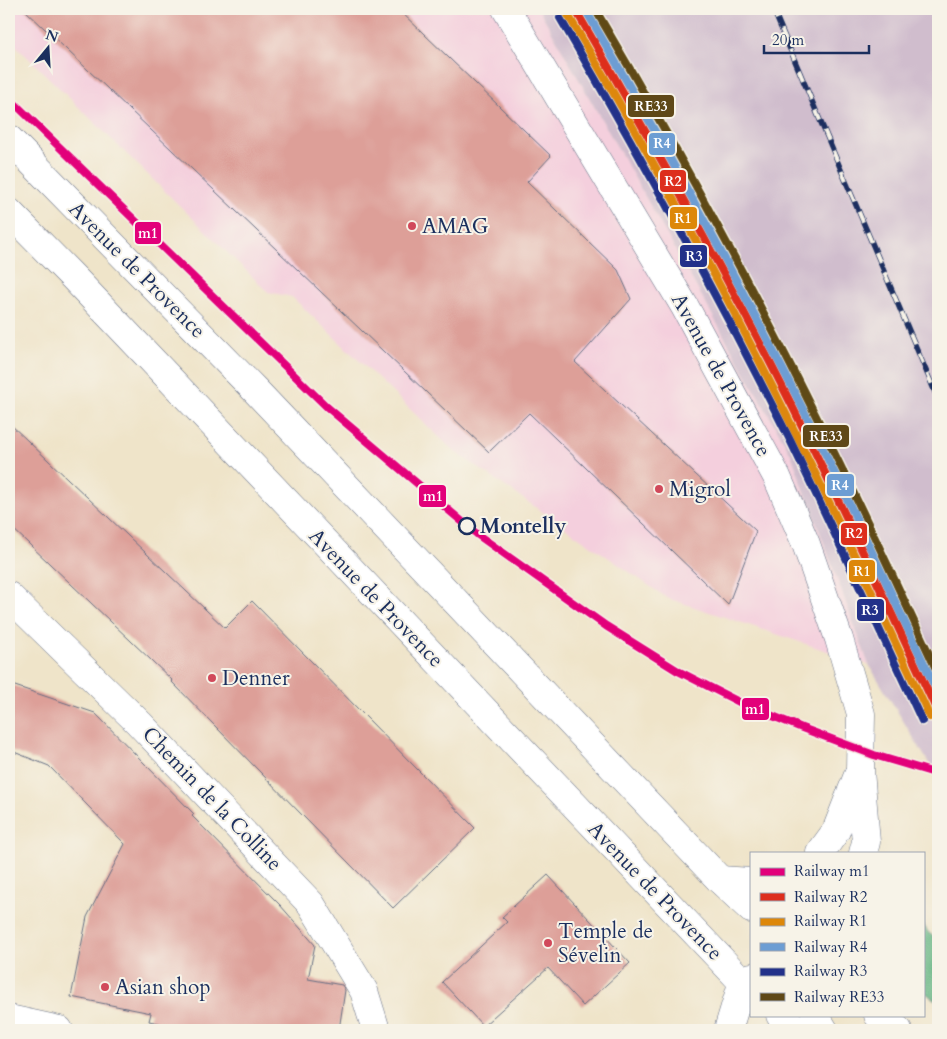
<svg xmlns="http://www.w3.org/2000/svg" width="947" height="1039" font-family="Cardo,serif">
<rect width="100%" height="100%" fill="#f7f3e8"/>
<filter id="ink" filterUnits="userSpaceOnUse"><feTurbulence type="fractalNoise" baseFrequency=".02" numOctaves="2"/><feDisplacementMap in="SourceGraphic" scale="10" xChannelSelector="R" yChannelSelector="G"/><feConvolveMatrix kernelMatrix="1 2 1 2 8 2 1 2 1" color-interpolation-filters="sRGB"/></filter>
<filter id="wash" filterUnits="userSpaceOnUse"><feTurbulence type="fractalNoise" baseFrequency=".0096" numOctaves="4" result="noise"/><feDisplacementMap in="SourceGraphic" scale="20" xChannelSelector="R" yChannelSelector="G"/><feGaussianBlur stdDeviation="1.12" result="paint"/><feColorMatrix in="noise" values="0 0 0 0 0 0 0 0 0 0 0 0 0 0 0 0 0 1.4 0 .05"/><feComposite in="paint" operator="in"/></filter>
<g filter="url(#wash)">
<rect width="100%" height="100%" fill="#efe4c9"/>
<!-- built -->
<polygon fill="#f4cfdd" points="9,9 539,9 791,454 869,665 667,598 454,451 292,297 268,292 9,39"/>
<!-- industrial -->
<polygon fill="#d0bdcd" points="539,9 938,9 938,778 869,665 791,454"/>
<!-- forest -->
<polygon fill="#60b280" stroke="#3e706f" points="923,924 928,932 938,941 938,996 935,1000 923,991"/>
<g id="blocks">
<!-- building -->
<g fill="#dd9f98">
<polygon points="24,9 398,9 551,156 527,182 618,270 631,299 575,362 756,531 728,605 529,413 489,452"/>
<polygon points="9,423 225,628 252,601 475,828 393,908 171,681 172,680 9,525"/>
<polygon points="9,684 95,713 194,814 192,816 280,905 315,945 308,979 342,985 345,990 339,1030 191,1030 149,1021 151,1013 71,997 87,917 125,844 49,766 9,750"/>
<polygon points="548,875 630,963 583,1006 548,968 483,1026 442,982 507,922 502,917"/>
</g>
</g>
</g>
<g filter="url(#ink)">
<use href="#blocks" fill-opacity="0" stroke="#656e83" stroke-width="1"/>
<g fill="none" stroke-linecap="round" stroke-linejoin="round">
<!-- minor casing -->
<g stroke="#656e83" stroke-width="29">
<g id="minor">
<polyline points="506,9 685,307 777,477 806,544 839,639 861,714 860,771 866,842 863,853"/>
<polyline points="9,596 139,723 311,904 364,991 376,1030"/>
<polyline points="820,853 836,831 858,775"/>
<polyline points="720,880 751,882"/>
<polyline points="815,1015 824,1030"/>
<polyline points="9,1019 59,1030"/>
<polyline points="728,1030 742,984 751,977"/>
</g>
</g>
<!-- major casing -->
<g stroke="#656e83" stroke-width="29">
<g id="major">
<polyline points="9,139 255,390 720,880 751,909"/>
<polyline points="9,212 73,277 751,991"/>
<polyline points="780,1015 798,1030"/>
<polyline points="878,1015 898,1030"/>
</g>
</g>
<!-- minor -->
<use href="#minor" stroke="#fff" stroke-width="28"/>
<!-- major -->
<use href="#major" stroke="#fff" stroke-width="28"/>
<!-- rail casing -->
<g stroke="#1b2f5e" stroke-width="5.5">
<polyline id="rail" points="773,9 938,399"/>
</g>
<!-- rail -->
<use href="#rail" stroke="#f7f3e8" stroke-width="4" stroke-dasharray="11" stroke-linecap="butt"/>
<!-- rail-1 casing -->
<g stroke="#f7f3e8" stroke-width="11">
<polyline id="rail-1" points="9,98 327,407 478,535 606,626 678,671 741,703 802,728 874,755 938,774"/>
</g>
<!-- rail-2 casing -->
<g stroke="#f7f3e8" stroke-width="11">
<path id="rail-2" d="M575 9C656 148 734 288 805 432 851 525 894 619 938 713"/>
</g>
<!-- rail-3 casing -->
<g stroke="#f7f3e8" stroke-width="11">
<path id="rail-3" d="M567 13C649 152 726 292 797 436 843 529 886 623 930 717"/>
</g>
<!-- rail-4 casing -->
<g stroke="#f7f3e8" stroke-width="11">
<path id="rail-4" d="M585 9C665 146 741 285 812 427 856 515 896 605 938 693"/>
</g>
<!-- rail-5 casing -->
<g stroke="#f7f3e8" stroke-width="11">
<path id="rail-5" d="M560 18C641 156 718 297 790 440 835 533 878 627 922 721"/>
</g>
<!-- rail-6 casing -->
<g stroke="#f7f3e8" stroke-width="11">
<path id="rail-6" d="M595 9C675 144 750 283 820 424 861 506 899 590 938 673"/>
</g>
<!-- rail-1 -->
<use href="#rail-1" stroke="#e2007a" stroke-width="8"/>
<!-- rail-2 -->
<use href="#rail-2" stroke="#dd2e1d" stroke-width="8"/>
<!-- rail-3 -->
<use href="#rail-3" stroke="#dd8709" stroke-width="8"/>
<!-- rail-4 -->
<use href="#rail-4" stroke="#6d9dd3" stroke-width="8"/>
<!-- rail-5 -->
<use href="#rail-5" stroke="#233189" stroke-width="8"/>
<!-- rail-6 -->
<use href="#rail-6" stroke="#5f4817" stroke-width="8"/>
</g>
</g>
<!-- markers -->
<g fill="#d1495b" stroke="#f7f3e8" stroke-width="2">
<circle cx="412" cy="226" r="5"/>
<circle cx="659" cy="489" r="5"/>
<circle cx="212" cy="678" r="5"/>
<circle cx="548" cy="943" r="5"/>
<circle cx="105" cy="987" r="5"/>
</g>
<circle fill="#f7f3e8" stroke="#1b2f5e" stroke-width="2.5" cx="467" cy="526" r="8"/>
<g text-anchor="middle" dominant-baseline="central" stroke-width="4" stroke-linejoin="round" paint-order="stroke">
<!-- poi labels -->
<g font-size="21" fill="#1b2f5e" stroke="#f7f3e8" text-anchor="start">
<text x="422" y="226">AMAG</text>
<text x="669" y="489">Migrol</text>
<text x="222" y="678">Denner</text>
<text x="558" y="931">Temple de<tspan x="558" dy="24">Sévelin</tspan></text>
<text x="115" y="987">Asian shop</text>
</g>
<!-- street labels -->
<g font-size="21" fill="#1b2f5e" stroke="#f7f3e8">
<text transform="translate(137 270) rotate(45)">Avenue de Provence</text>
<text transform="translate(721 375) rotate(61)">Avenue de Provence</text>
<text transform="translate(376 598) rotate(46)">Avenue de Provence</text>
<text transform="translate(212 799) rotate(46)">Chemin de la Colline</text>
<text transform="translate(655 891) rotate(46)">Avenue de Provence</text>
</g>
<!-- stop labels -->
<g font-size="21" font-weight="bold" fill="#1b2f5e" stroke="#f7f3e8" text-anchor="start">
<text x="480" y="526">Montelly</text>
</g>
</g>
<g stroke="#f7f3e8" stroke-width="2">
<rect x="627" y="94" width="48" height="24" rx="5" fill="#5f4817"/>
<rect x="648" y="132" width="28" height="24" rx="5" fill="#6d9dd3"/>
<rect x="659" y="169" width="28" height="24" rx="5" fill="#dd2e1d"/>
<rect x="669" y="206" width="29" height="24" rx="5" fill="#dd8709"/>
<rect x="134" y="221" width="28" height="24" rx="5" fill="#e2007a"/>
<rect x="679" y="244" width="29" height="24" rx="5" fill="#233189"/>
<rect x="802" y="424" width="48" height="24" rx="5" fill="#5f4817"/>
<rect x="826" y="473" width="29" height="24" rx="5" fill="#6d9dd3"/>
<rect x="418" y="484" width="29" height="24" rx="5" fill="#e2007a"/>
<rect x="840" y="522" width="28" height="24" rx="5" fill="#dd2e1d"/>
<rect x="848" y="559" width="28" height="24" rx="5" fill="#dd8709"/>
<rect x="856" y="598" width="29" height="24" rx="5" fill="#233189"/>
<rect x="741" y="697" width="29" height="24" rx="5" fill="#e2007a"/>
</g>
<g font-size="14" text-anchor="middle" font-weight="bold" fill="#fff">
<text x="651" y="111">RE33</text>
<text x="662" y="148">R4</text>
<text x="673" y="186">R2</text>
<text x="683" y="223">R1</text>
<text x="148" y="238">m1</text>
<text x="694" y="261">R3</text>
<text x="826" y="441">RE33</text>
<text x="840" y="490">R4</text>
<text x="433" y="501">m1</text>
<text x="854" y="538">R2</text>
<text x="862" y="576">R1</text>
<text x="870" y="615">R3</text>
<text x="755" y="714">m1</text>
</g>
<!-- margin -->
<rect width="947" height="1039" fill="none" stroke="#f7f3e8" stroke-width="30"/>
<!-- legend -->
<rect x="750" y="852" width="175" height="165" fill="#f7f3e8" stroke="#9fa5b1"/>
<rect x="760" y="868" width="25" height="8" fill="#e2007a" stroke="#9fa5b1"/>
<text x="794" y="876" font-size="15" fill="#1b2f5e">Railway m1</text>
<rect x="760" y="893" width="25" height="8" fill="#dd2e1d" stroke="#9fa5b1"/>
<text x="794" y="902" font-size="15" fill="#1b2f5e">Railway R2</text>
<rect x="760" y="918" width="25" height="8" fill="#dd8709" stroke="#9fa5b1"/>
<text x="794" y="926" font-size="15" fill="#1b2f5e">Railway R1</text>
<rect x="760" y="943" width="25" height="8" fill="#6d9dd3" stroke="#9fa5b1"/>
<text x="794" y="952" font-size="15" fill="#1b2f5e">Railway R4</text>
<rect x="760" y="968" width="25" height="8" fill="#233189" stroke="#9fa5b1"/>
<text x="794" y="976" font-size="15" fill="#1b2f5e">Railway R3</text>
<rect x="760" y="993" width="25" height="8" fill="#5f4817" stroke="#9fa5b1"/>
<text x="794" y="1002" font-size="15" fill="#1b2f5e">Railway RE33</text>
<!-- north arrow -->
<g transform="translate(48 48) rotate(18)" stroke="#f7f3e8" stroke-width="4" paint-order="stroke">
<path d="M0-4L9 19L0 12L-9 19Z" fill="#1b2f5e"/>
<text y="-8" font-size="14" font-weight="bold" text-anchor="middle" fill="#1b2f5e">N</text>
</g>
<!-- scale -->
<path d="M764 45v8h105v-8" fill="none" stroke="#1b2f5e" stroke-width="2.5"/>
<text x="772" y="45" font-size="15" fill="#1b2f5e" stroke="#f7f3e8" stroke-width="4" paint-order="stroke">20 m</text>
</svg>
